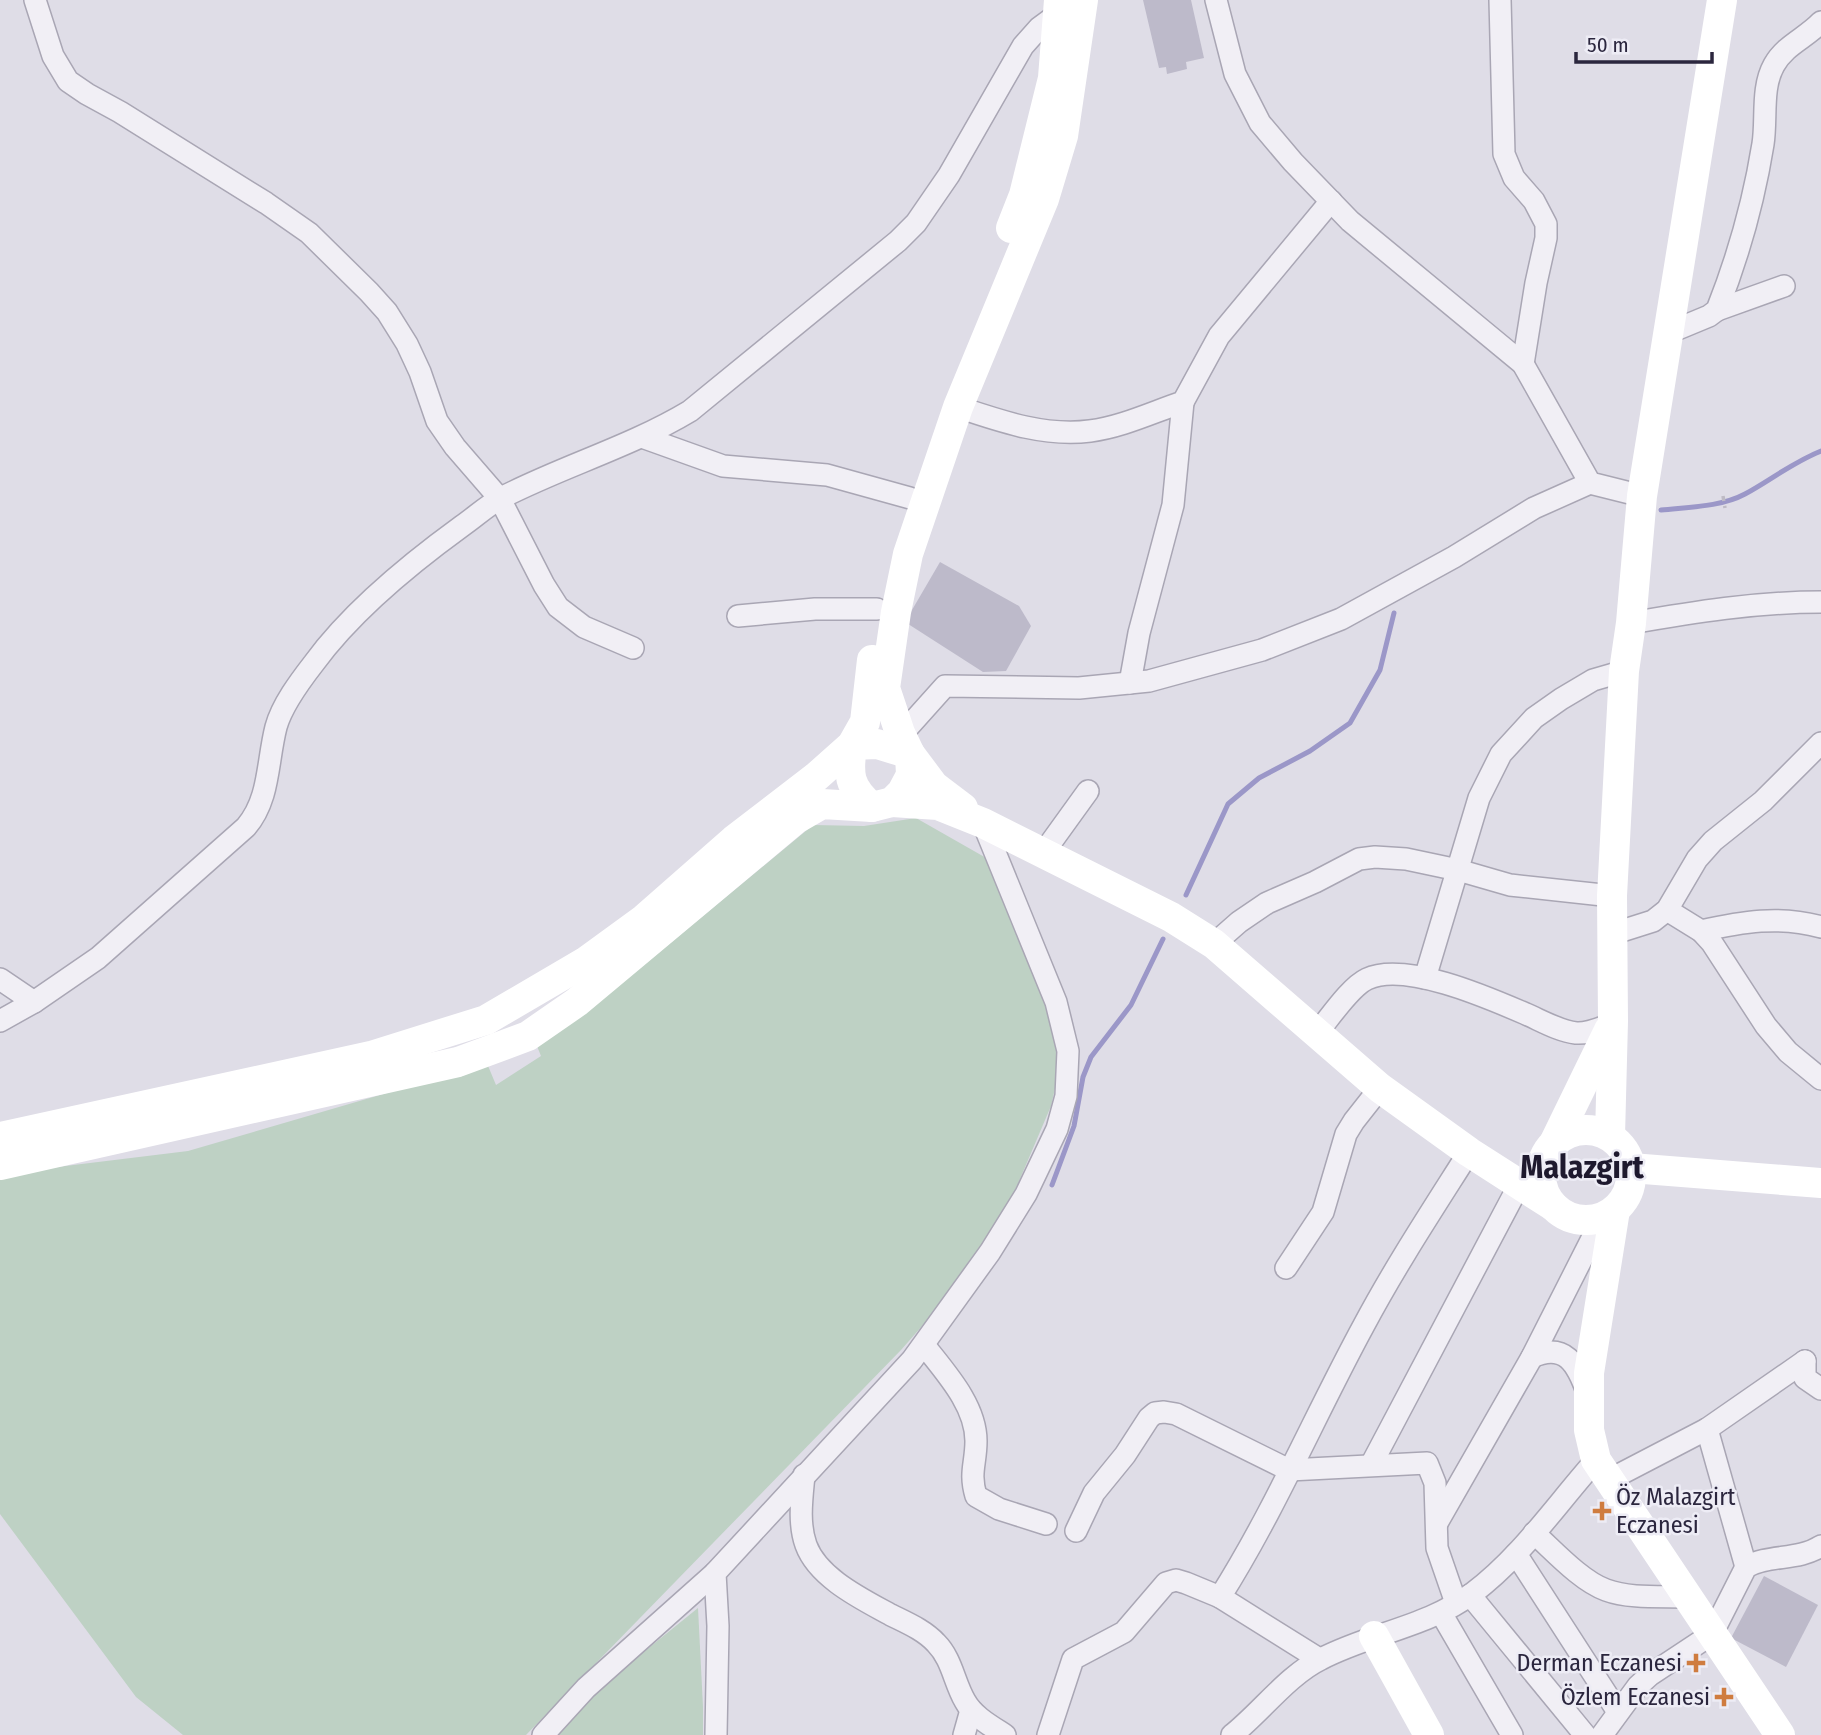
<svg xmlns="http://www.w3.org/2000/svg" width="1821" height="1735" font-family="'Fira Sans Condensed',sans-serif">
<rect width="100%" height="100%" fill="#dfdde7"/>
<!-- green -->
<g fill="#bed1c4">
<polygon points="916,818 988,859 1049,1001 1060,1067 1051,1106 1011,1200 952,1292 901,1350 526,1735 183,1735 136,1697 0,1514 0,1174 188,1151 404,1088 486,1061 496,1085 541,1056 531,1031 639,969 813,825 864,826"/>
<polygon points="698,1608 703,1707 703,1735 558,1735 588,1697"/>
</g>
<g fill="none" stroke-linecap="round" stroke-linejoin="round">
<!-- stream -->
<g stroke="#9b97c8" stroke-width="5">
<path d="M1661 510C1688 507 1721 507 1745 494 1771 480 1793 462 1821 451"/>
<polyline points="1186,895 1228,804 1259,778 1310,751 1350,723 1380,670 1394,613"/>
<polyline points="1052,1185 1074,1126 1083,1077 1091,1057 1131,1005 1163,939"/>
</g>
</g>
<!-- building -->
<g fill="#bdbaca">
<polygon points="1143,0 1191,0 1204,58 1186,62 1187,69 1167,74 1166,67 1159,68"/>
<polygon points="940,562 1019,606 1031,626 1006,671 983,672 905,622"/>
<polygon points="1764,1576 1818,1605 1786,1667 1731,1638"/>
</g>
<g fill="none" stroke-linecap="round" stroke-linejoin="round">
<!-- street casing -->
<g stroke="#a9a6b4" stroke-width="24">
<g id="street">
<polyline points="35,0 53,56 68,81 87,94 120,112 266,203 309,233 369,292 387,312 407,344 420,372 437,421 455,447 500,499 544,585 558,607 584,627 633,648"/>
<polyline points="1216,0 1235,74 1260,123 1293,162 1350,221 1523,364 1590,483 1642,496"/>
<polyline points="1500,0 1504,154 1514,178 1534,201 1546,224 1546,238 1536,283 1523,364"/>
<polyline points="1717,310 1784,286"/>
<path d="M1668 333 1709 316 1717 310C1738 257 1754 200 1763 144 1767 119 1761 88 1774 65 1785 45 1806 38 1821 22"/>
<path d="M958 407C1000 421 1045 437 1090 431 1122 427 1153 412 1183 402L1219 336 1331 201"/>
<polyline points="642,437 723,466 827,475 910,498"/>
<polyline points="738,616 815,609 877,609"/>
<path d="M1631 623C1694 612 1756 602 1821 602"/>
<polyline points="1130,683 1139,633 1173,505 1183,402"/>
<polyline points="893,744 945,686 1079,688 1149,681 1262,650 1341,619 1454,557 1534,508 1590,483"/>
<polyline points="1044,852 1088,791"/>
<polyline points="1667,910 1701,931 1712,943 1766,1026 1788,1052 1821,1079"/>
<path d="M1701 931C1741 922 1780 915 1821 927"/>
<polyline points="1612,934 1653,921 1667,910 1697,859 1713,841 1763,801 1821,743"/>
<polyline points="1214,944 1239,922 1267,903 1315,882 1359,859 1375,857 1406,859 1458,870 1510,885 1612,896"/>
<polyline points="1425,978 1479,798 1501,754 1534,718 1561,699 1593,680 1624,671"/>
<polyline points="0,979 34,1002"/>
<path d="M0 1021 34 1002 98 958 246 827C270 799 267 762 276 727 282 705 300 681 314 663 352 611 411 563 462 526 475 517 488 505 501 498 563 466 630 447 690 411L898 241 916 223 949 175 1023 46 1039 28 1058 14"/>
<path d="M1316 1034C1329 1019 1350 987 1367 979 1405 961 1489 998 1526 1014 1542 1021 1559 1031 1576 1033 1588 1034 1600 1028 1612 1024"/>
<polyline points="1286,1268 1323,1212 1346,1134 1354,1121 1380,1088"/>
<path d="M924 1345C945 1372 976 1405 976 1441 976 1464 969 1472 976 1496L999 1509 1046 1524"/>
<path d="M1532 1357C1565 1342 1577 1364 1587 1392"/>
<polyline points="1805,1361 1805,1378 1821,1389"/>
<polyline points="1707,1429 1746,1567"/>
<polyline points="1371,1465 1519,1185"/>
<path d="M804 1475C802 1497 798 1523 806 1545 818 1578 862 1599 891 1615 907 1623 924 1630 936 1643 952 1659 954 1682 965 1701 973 1716 991 1726 1005 1735"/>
<polyline points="1609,1480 1707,1429 1805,1361"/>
<polyline points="1437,1523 1532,1357 1603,1217"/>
<polyline points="1076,1531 1094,1493 1125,1455 1149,1418 1155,1413 1164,1412 1176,1414 1289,1470 1427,1463 1435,1483 1437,1548 1456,1603"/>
<path d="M1534 1533C1554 1551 1581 1581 1606 1590 1630 1599 1662 1596 1688 1597"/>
<polyline points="1516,1554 1618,1712"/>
<polyline points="1470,1595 1585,1735"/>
<polyline points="1441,1613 1512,1735"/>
<path d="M1319 1659 1220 1597C1275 1510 1315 1415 1364 1325 1396 1265 1433 1209 1469 1152"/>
<polyline points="543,1735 586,1688 715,1573"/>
<polyline points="716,1735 718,1626 715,1573 912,1360 990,1252 1026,1194 1057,1129 1066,1096 1068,1051 1056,1002 983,823"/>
<polyline points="964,1735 971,1710"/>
<polyline points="1048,1735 1073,1659 1124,1632 1166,1583 1176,1580 1186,1583 1220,1597"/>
<path d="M1232 1735C1261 1712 1288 1675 1321 1659 1371 1633 1427 1627 1473 1593 1521 1557 1556 1505 1596 1460"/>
<path d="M1602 1735 1638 1686 1650 1675 1712 1634 1746 1567C1769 1554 1798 1561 1821 1546"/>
</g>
</g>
<!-- path -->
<polyline stroke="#bebbc5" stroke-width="3.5" stroke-dasharray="5 5" stroke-linecap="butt" points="1723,496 1725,508"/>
<!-- street -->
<use href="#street" stroke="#f1eff5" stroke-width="21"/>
<!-- secondary -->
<g stroke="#fff" stroke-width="30">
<polyline points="1011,228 1024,195 1053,78 1059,0"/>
<polyline points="892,802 938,805 983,823 1171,917 1214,944 1380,1088 1469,1152 1553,1206"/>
<path d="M872 807C848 787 848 774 852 745L877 744 910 754 934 786 963 808"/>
<circle cx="1586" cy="1175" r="45"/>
<polyline points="1610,1136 1613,1021 1612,896 1624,671 1631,623 1642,496 1722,0"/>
<polyline points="0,1137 371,1056 486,1020 585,962 644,919 734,840 816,777 852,745 865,722 872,660"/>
<polyline points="1555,1141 1609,1030"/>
<polyline points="0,1165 458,1062 528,1036 577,1002 796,819 822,804 872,807 892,802 902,792 911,775 910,754 900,733 885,688 896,612 908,554 958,407 1044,199 1063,136 1083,0"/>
<polyline points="1631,1168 1821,1183"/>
<polyline points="1615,1210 1589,1373 1589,1430 1596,1460 1780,1735"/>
<polyline points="1374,1636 1429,1735"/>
</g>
</g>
<!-- markers -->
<g fill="#cf7c3f" stroke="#edecf5" stroke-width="2.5">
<path d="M1598.5 1500.5h7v7h7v7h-7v7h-7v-7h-7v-7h7z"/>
<path d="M1692.5 1652.5h7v7h7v7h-7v7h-7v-7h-7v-7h7z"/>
<path d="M1720.5 1686.5h7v7h7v7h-7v7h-7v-7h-7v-7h7z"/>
</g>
<g text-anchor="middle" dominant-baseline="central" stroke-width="5" stroke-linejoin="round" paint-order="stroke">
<!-- poi labels -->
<g font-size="24" fill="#2b263e" stroke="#edecf5" text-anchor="end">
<text x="1616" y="1497" text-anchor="start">Öz Malazgirt<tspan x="1616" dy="28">Eczanesi</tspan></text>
<text x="1682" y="1663">Derman Eczanesi</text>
<text x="1710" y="1697">Özlem Eczanesi</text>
</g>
<!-- district labels -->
<g font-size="32" font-weight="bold" fill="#1e192e" stroke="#edecf5">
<text x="1582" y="1167">Malazgirt</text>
</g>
</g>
<!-- scale -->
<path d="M1576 52v10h136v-10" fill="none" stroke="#2b263e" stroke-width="3.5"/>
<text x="1587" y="52" font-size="21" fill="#2b263e" stroke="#edecf5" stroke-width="5" paint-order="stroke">50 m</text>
</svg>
